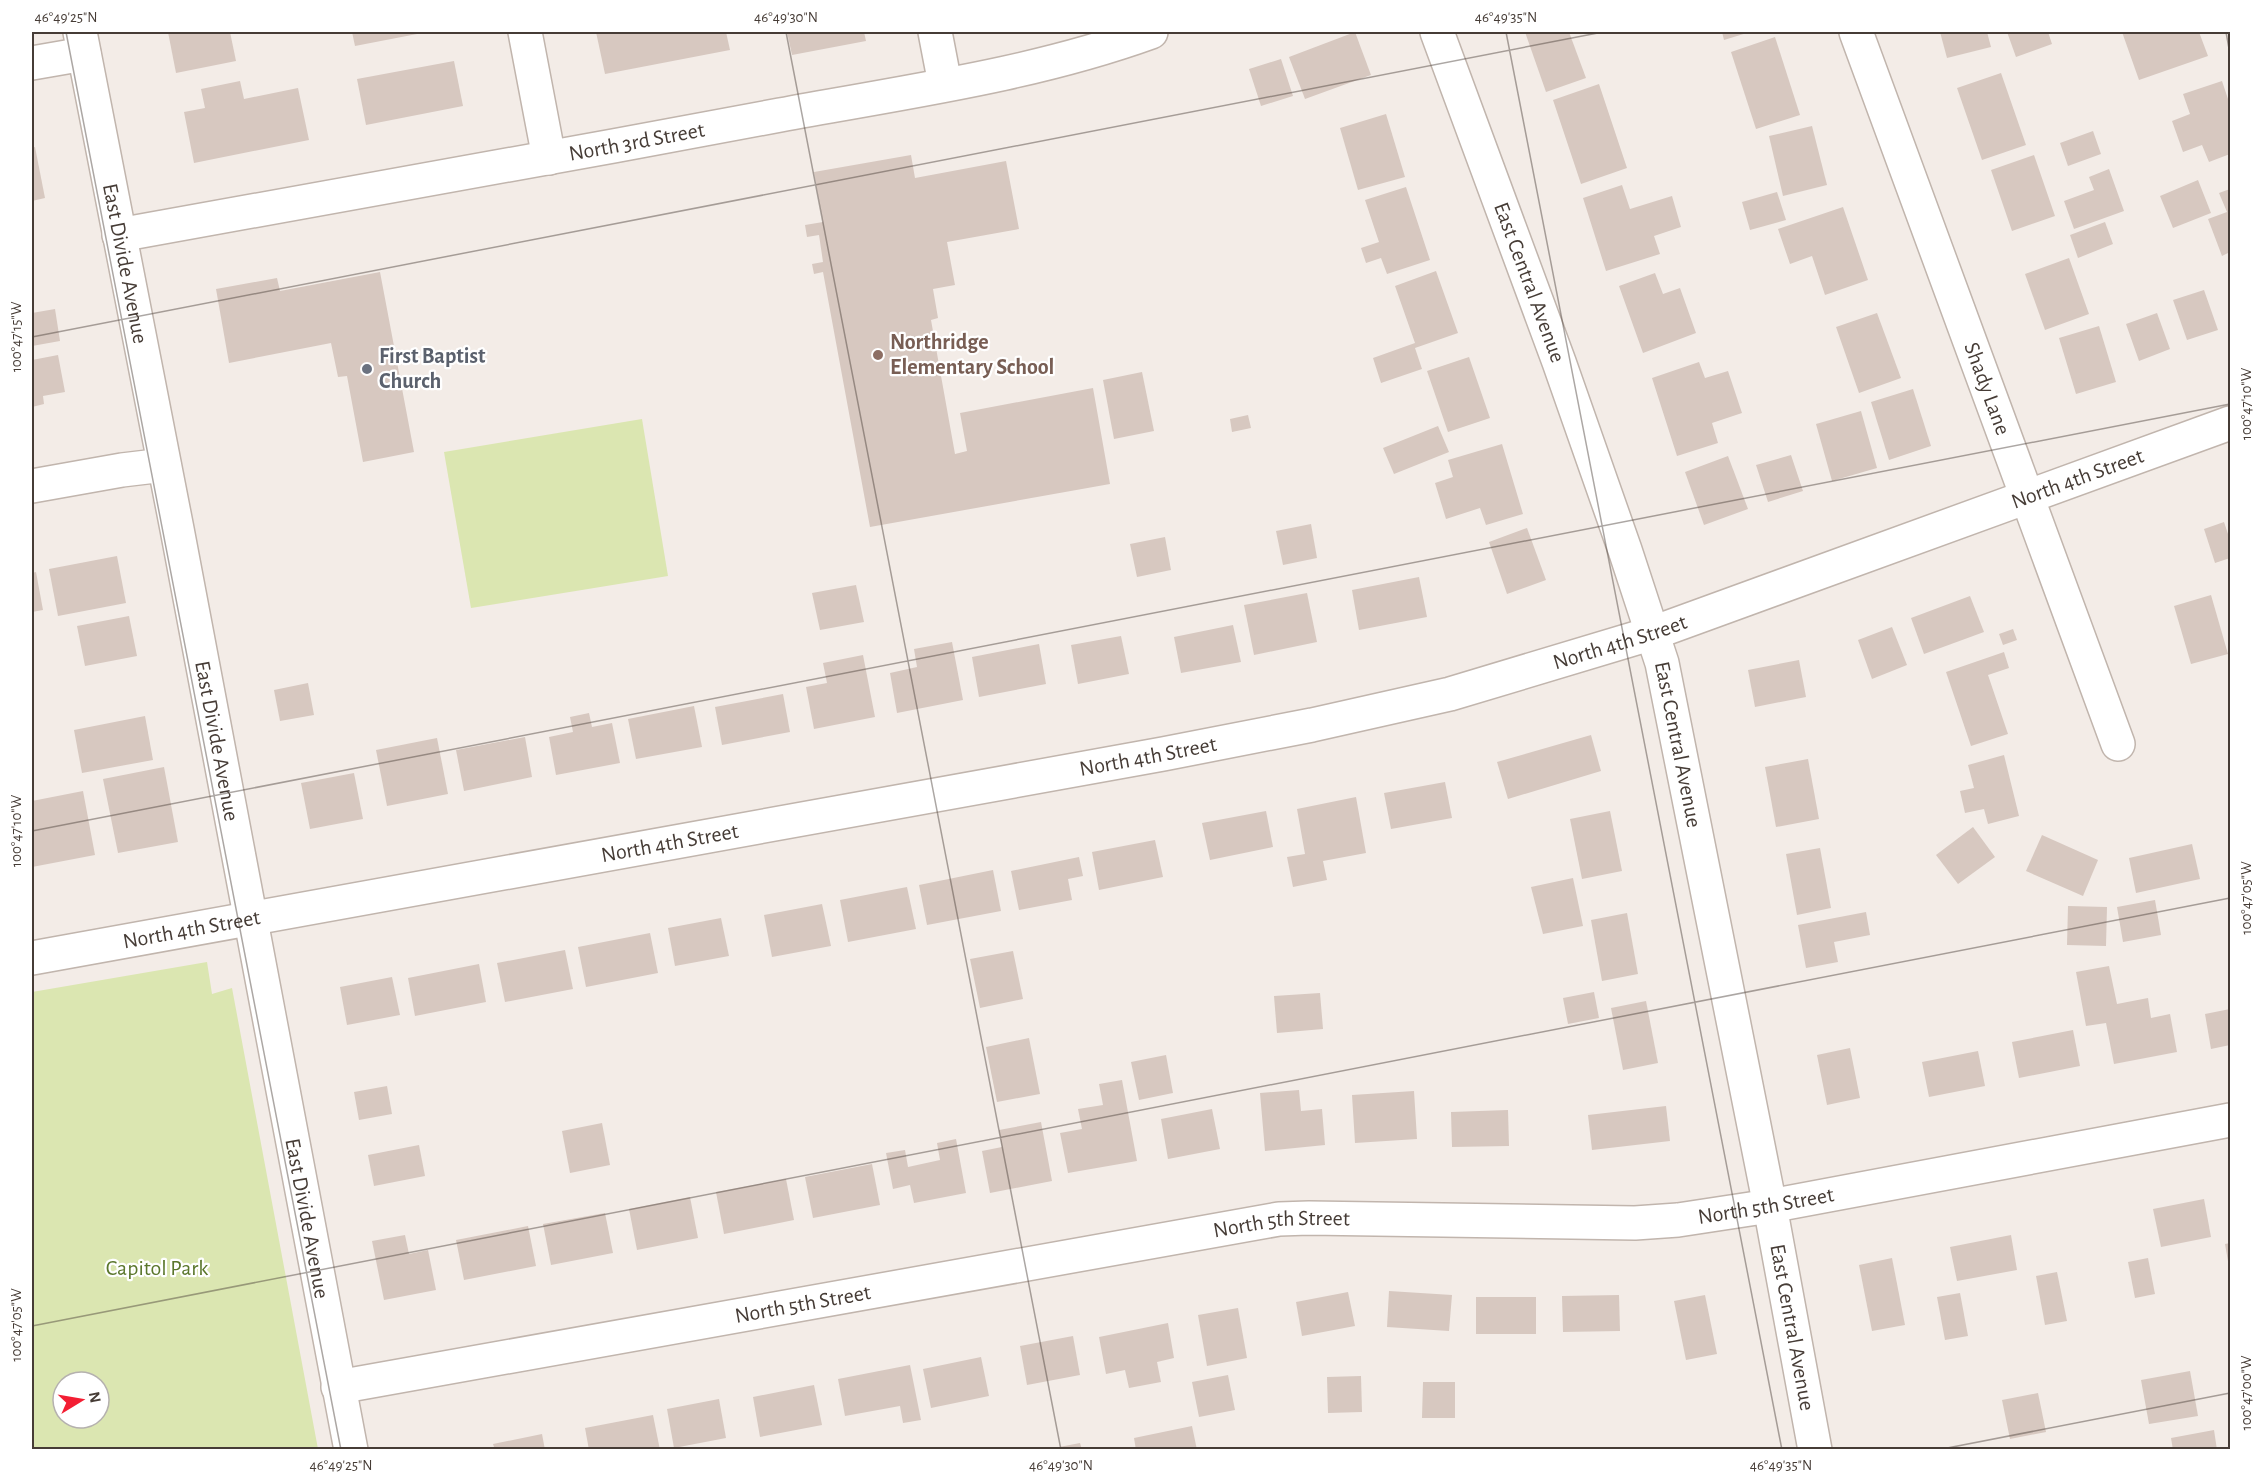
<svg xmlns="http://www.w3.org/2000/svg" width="2262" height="1481" font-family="'Alegreya Sans',sans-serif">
<rect width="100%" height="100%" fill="#f3ece7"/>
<!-- green -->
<g fill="#dbe6b1" fill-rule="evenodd">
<polygon points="642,419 668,576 471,608 444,452"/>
<path d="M207 962 212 994 232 988 318 1449H32V992ZM63 1382H99V1418H63Z"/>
</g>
<!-- building -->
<g fill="#d7c8c0">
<polygon points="168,32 230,32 236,61 176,73"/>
<polygon points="352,32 416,32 417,34 355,46"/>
<polygon points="596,32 726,32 730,50 605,74"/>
<polygon points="787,32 864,32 866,41 792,55"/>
<polygon points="1355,32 1371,75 1305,99 1289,57"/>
<polygon points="1525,32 1569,32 1586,78 1546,92"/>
<polygon points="1722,32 1750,32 1724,40"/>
<polygon points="1940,32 1987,32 1991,47 1947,58"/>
<polygon points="2007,32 2048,32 2052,44 2016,57"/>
<polygon points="2122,32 2199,32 2208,56 2139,80"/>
<polygon points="1775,37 1800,115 1756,129 1731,52"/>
<polygon points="1281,59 1293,96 1261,106 1249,69"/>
<polygon points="454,61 463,106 366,125 357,79"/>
<polygon points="2001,73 2026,145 1982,160 1957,88"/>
<polygon points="240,81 244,99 298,88 309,140 194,163 184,112 205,108 201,89"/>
<polygon points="2222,81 2230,105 2230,154 2209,162 2202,145 2183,152 2172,121 2190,114 2183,94"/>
<polygon points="1599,84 1627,168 1581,184 1553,100"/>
<polygon points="1386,114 1405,177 1358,190 1340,128"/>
<polygon points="1812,126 1827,185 1783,196 1769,136"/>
<polygon points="2093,131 2101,154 2068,166 2060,143"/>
<polygon points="35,147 45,198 32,201 32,148"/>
<polygon points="911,155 915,178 1006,161 1019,229 947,242 955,285 933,289 938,318 931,320 955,454 967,451 960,413 1093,388 1110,484 870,527 823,272 814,274 812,264 823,262 819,235 807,237 805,225 823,222 814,172"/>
<polygon points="2034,155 2055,216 2012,231 1991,170"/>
<polygon points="2109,169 2124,211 2074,229 2064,201 2094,190 2089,177"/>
<polygon points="2198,180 2211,213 2173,228 2160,196"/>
<polygon points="1622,185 1630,209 1672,196 1681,227 1654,236 1660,254 1606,271 1583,198"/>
<polygon points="1406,187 1430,260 1387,274 1381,258 1366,263 1361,248 1379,242 1365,200"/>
<polygon points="2230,189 2230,252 2222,256 2208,219 2227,212 2219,193"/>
<polygon points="1777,192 1786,220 1750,230 1742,202"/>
<polygon points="1843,207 1868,280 1825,295 1812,256 1790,264 1778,229"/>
<polygon points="2105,222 2113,244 2078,258 2070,235"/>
<polygon points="2069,258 2089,314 2045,330 2025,274"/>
<polygon points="1436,271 1458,333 1415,348 1422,369 1381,383 1373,358 1415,343 1395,286"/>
<polygon points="380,272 414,452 363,462 347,376 338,377 331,343 229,363 216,289 277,278 280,291"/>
<polygon points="1655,273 1663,294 1680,288 1696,333 1643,353 1619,286"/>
<polygon points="2204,290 2218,330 2187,340 2173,300"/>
<polygon points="55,309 60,341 32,346 32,313"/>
<polygon points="1877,313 1901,378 1859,393 1836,327"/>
<polygon points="2157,313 2170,349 2139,361 2126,324"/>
<polygon points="2099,326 2116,382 2076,394 2059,338"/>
<polygon points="58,355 65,392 43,396 44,404 32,407 32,360"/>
<polygon points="1469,357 1490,418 1448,432 1427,371"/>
<polygon points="1699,362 1705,378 1728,371 1742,413 1712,423 1718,443 1677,456 1652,378"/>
<polygon points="1142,372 1154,431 1114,439 1103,380"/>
<polygon points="1913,389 1931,446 1889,460 1871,402"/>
<polygon points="1861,411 1877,468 1832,481 1816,424"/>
<polygon points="1248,415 1251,428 1232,432 1230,419"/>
<polygon points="1438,426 1449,452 1394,474 1383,448"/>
<polygon points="1502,444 1523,514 1486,525 1480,508 1446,519 1435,483 1453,477 1448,460"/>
<polygon points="1791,455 1803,491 1768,502 1756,465"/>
<polygon points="1728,456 1748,509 1704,525 1685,472"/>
<polygon points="2224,522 2230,540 2230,558 2215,563 2204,529"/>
<polygon points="1311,524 1317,558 1283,565 1276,531"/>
<polygon points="1527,528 1546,580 1507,594 1489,542"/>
<polygon points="1165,537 1171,570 1137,577 1130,544"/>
<polygon points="117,556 126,603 58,616 49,569"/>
<polygon points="36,572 43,610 32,612 32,573"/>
<polygon points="1419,577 1427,617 1359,630 1352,590"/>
<polygon points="856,585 864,622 820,630 812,593"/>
<polygon points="1307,593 1317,642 1254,655 1244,605"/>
<polygon points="2211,595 2228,654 2191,664 2174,606"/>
<polygon points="1970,596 1984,632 1924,654 1911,618"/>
<polygon points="129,616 137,656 85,666 77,626"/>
<polygon points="1233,625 1241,662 1181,673 1174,637"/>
<polygon points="1892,627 1907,665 1872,679 1858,640"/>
<polygon points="2013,629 2017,640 2003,645 1999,634"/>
<polygon points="1121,636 1129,674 1078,684 1071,645"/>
<polygon points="952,642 963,700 897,713 890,673 917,667 914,649"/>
<polygon points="1039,644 1046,684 979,697 972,657"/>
<polygon points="2004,652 2009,668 1988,675 2008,734 1971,746 1946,672"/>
<polygon points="863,655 875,717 814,729 806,687 827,683 823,663"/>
<polygon points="1799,660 1806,697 1755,707 1748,670"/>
<polygon points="308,683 314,715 280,721 274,690"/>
<polygon points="783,694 790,732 722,745 715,707"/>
<polygon points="694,706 702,747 636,759 628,719"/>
<polygon points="589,713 592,727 612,723 620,763 556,775 549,737 573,732 570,717"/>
<polygon points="145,716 153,760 82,773 74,730"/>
<polygon points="1591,735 1601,771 1508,799 1497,762"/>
<polygon points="525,737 532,777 464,791 456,750"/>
<polygon points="437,738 448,794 387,806 376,750"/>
<polygon points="2004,755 2019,816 1988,824 1984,809 1965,813 1960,791 1974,788 1968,765"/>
<polygon points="1808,759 1819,819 1776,827 1765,767"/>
<polygon points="164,767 178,842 118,853 103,779"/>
<polygon points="354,773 363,819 310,829 301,783"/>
<polygon points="1445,782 1452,818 1391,829 1384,793"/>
<polygon points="83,791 95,855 32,867 32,801"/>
<polygon points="1356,797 1366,853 1323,861 1327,880 1293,887 1287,857 1305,854 1297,809"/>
<polygon points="1266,811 1273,847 1210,860 1202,823"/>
<polygon points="1610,811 1622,871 1582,879 1570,819"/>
<polygon points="1973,827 1995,857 1958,884 1936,855"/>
<polygon points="2042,835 2098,860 2083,896 2026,871"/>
<polygon points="1155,840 1163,877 1099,890 1092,852"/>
<polygon points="2192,844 2200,879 2136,893 2129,858"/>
<polygon points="1820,848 1831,908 1797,915 1786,854"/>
<polygon points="1079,857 1083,876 1068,879 1072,900 1019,910 1011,871"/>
<polygon points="993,870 1001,911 927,925 919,885"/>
<polygon points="1573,878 1583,926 1543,934 1531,887"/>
<polygon points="907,887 916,929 848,942 840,900"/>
<polygon points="2155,900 2161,935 2123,942 2117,907"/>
<polygon points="822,904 831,946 772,957 764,915"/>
<polygon points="2068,906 2107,907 2106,946 2067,945"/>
<polygon points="1866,912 1870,935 1834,942 1838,962 1806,968 1798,925"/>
<polygon points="1627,913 1638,974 1602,981 1591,920"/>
<polygon points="721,918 729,956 675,966 668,928"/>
<polygon points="650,933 658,973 586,987 578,947"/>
<polygon points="565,950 573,989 505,1002 497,963"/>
<polygon points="1013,951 1023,999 980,1008 970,959"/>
<polygon points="479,964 486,1002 415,1016 408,978"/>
<polygon points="2109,966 2117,1004 2148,998 2151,1018 2170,1014 2177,1052 2114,1064 2106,1023 2086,1026 2076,972"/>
<polygon points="392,977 400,1015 347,1025 340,987"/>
<polygon points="1594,992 1599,1018 1568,1024 1563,998"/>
<polygon points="1320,993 1323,1029 1277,1033 1274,996"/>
<polygon points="1646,1001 1658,1063 1623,1070 1611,1008"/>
<polygon points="2230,1009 2230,1045 2211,1049 2205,1014"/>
<polygon points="2073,1030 2080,1066 2019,1078 2012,1042"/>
<polygon points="1029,1038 1040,1094 997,1102 986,1047"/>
<polygon points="1850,1048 1860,1098 1827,1105 1817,1055"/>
<polygon points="1978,1051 1985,1086 1929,1097 1922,1062"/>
<polygon points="1166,1055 1173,1093 1139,1100 1131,1062"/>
<polygon points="1122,1080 1137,1161 1068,1173 1060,1133 1082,1129 1078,1109 1103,1105 1099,1084"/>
<polygon points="387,1086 392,1114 359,1120 354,1092"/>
<polygon points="1299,1090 1301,1111 1322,1109 1325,1145 1265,1151 1260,1093"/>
<polygon points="1414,1091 1417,1139 1355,1143 1352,1095"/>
<polygon points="1666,1106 1670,1141 1592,1150 1588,1115"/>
<polygon points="1212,1109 1220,1149 1168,1159 1161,1119"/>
<polygon points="1508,1110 1509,1146 1452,1147 1451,1112"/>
<polygon points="1041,1122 1052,1181 990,1193 982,1151 1002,1147 999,1130"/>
<polygon points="602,1123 610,1165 570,1173 562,1131"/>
<polygon points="956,1139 966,1193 914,1203 910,1185 893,1189 886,1153 905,1150 908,1167 940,1160 937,1143"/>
<polygon points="419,1145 425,1176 374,1186 368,1155"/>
<polygon points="872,1164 880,1205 813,1218 805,1177"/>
<polygon points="786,1179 794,1220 724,1234 716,1192"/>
<polygon points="690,1197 698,1238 637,1250 629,1209"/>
<polygon points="2204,1199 2211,1237 2161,1247 2153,1209"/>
<polygon points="605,1213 613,1253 551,1265 543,1224"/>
<polygon points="528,1226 536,1266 464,1280 456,1240"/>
<polygon points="405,1235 409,1254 428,1250 436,1290 384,1300 372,1241"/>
<polygon points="2011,1235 2017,1270 1957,1281 1950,1247"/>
<polygon points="2230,1243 2230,1267 2229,1267 2225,1244"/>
<polygon points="1892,1258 1905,1325 1872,1331 1859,1265"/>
<polygon points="2148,1258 2155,1294 2135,1298 2128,1262"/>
<polygon points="2057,1272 2067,1321 2045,1325 2036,1276"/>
<polygon points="1389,1291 1452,1295 1449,1331 1387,1327"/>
<polygon points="1348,1292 1355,1326 1302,1336 1296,1302"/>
<polygon points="1960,1293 1968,1336 1945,1340 1937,1297"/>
<polygon points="1619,1295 1620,1331 1563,1332 1562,1296"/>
<polygon points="1705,1295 1717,1354 1686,1360 1674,1301"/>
<rect x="1476" y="1297" width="60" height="37"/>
<polygon points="1238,1308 1247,1358 1207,1366 1198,1315"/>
<polygon points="1168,1323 1174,1358 1157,1362 1161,1382 1129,1388 1125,1370 1106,1374 1099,1337"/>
<polygon points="1073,1336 1080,1375 1027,1385 1020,1346"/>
<polygon points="981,1357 989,1396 931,1408 923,1369"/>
<polygon points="910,1365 921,1420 903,1423 900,1406 845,1416 838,1379"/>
<polygon points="2190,1371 2198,1416 2149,1424 2141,1380"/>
<polygon points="1228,1375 1235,1410 1199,1417 1192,1382"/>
<polygon points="1361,1376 1362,1412 1328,1413 1327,1377"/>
<polygon points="1423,1382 1455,1382 1455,1418 1422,1418"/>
<polygon points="814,1385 822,1425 760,1437 753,1397"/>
<polygon points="2038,1393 2046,1432 2010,1439 2002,1400"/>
<polygon points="719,1399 726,1438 674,1448 667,1409"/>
<polygon points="653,1415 660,1450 589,1450 585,1428"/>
<polygon points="1192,1426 1197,1450 1136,1450 1134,1438"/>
<polygon points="2214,1430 2217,1450 2173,1450 2171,1438"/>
<polygon points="542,1434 545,1450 495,1450 493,1444"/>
<polygon points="1080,1443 1082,1450 1054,1450 1054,1448"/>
</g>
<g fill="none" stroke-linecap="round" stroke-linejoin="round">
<!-- minor casing -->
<g stroke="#c1b5ad" stroke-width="36">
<g id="minor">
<path id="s1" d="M80 32 177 529 351 1450"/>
<polyline points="525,32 549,158"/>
<polyline points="935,32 945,84"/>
<path id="s2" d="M1437 32 1559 362 1625 550 1662 663 1770 1206 1815 1450"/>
<path id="s3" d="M1856 32 2118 744"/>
<polyline points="32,63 84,54"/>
<path id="s4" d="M119 235C339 194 560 157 780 115 904 92 1032 75 1151 32"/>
<polyline points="32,486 122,470 164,465"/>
<path id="s5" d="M32 958 1163 754 1312 725 1450 694 1653 633 2230 423"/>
<path id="s6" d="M338 1387 1279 1219 1309 1218 1635 1223 1678 1220 1770 1206 2230 1120"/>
</g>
</g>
<!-- minor -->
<use href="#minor" stroke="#fff" stroke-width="33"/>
</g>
<!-- ticks -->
<path fill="none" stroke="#463c36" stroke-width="1.5" stroke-opacity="0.45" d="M66 32 341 1450M786 32 1061 1450M1506 32 1782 1450M2226 32 2230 54M32 337 1603 32M32 831 2230 404M32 1326 2230 898M1937 1450 2230 1393"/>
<!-- markers -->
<circle fill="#8d6e63" stroke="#fff" stroke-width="2" cx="878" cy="355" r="6"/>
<circle fill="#6b7280" stroke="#fff" stroke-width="2" cx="367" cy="369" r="6"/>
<g text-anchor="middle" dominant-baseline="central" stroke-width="4.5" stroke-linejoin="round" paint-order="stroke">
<!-- street labels -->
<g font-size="22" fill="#463c36" stroke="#fff">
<text stroke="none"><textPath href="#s4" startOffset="526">North 3rd Street</textPath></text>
<text stroke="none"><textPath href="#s1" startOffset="236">East Divide Avenue</textPath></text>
<text stroke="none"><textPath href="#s2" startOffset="267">East Central Avenue</textPath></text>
<text stroke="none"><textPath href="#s3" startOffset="380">Shady Lane</textPath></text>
<text stroke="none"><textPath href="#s5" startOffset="2106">North 4th Street</textPath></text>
<text stroke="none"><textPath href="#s5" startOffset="1620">North 4th Street</textPath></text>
<text stroke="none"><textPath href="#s1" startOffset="722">East Divide Avenue</textPath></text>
<text stroke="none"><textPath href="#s2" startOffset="753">East Central Avenue</textPath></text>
<text stroke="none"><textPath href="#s5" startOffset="1134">North 4th Street</textPath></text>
<text stroke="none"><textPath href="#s5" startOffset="648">North 4th Street</textPath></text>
<text stroke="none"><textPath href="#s5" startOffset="162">North 4th Street</textPath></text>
<text stroke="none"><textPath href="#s6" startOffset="1444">North 5th Street</textPath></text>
<text stroke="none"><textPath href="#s1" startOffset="1208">East Divide Avenue</textPath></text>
<text stroke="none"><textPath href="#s6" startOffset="958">North 5th Street</textPath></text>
<text stroke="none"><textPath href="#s6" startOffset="472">North 5th Street</textPath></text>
<text stroke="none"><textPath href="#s2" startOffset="1347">East Central Avenue</textPath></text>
</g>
<!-- education labels -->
<g font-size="22" font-weight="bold" fill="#785e54" stroke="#fff" text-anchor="start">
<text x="890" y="342">Northridge<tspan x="890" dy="25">Elementary School</tspan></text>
</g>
<!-- worship labels -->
<g font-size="22" font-weight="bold" fill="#5b616d" stroke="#fff" text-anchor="start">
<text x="379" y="356">First Baptist<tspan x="379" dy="25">Church</tspan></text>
</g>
<!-- park labels -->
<g font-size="22" fill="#5a762b" stroke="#fff">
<text x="157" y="1268">Capitol Park</text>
</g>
</g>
<!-- border -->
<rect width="2262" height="1481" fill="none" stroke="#ffffff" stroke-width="66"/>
<!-- north arrow -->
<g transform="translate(81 1400) rotate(79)"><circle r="28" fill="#ffffff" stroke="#b5b1af" stroke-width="1.5"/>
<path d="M0-4.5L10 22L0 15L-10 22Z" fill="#f31e33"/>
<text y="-9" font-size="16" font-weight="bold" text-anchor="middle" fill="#463c36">N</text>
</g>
<rect x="33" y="33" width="2196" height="1415" fill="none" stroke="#463c36" stroke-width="2"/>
<g font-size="15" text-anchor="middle" fill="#463c36">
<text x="66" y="22">46°49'25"N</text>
<text x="786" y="22">46°49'30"N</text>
<text x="1506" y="22">46°49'35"N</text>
<text transform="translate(16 337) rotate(-90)" y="5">100°47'15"W</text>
<text transform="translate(2246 404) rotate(-90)" y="5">100°47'10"W</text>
<text transform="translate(16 831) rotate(-90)" y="5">100°47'10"W</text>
<text transform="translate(2246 898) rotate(-90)" y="5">100°47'05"W</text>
<text transform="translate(16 1325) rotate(-90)" y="5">100°47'05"W</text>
<text transform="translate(2246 1393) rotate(-90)" y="5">100°47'00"W</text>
<text x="341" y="1470">46°49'25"N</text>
<text x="1061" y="1470">46°49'30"N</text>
<text x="1781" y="1470">46°49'35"N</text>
</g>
</svg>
